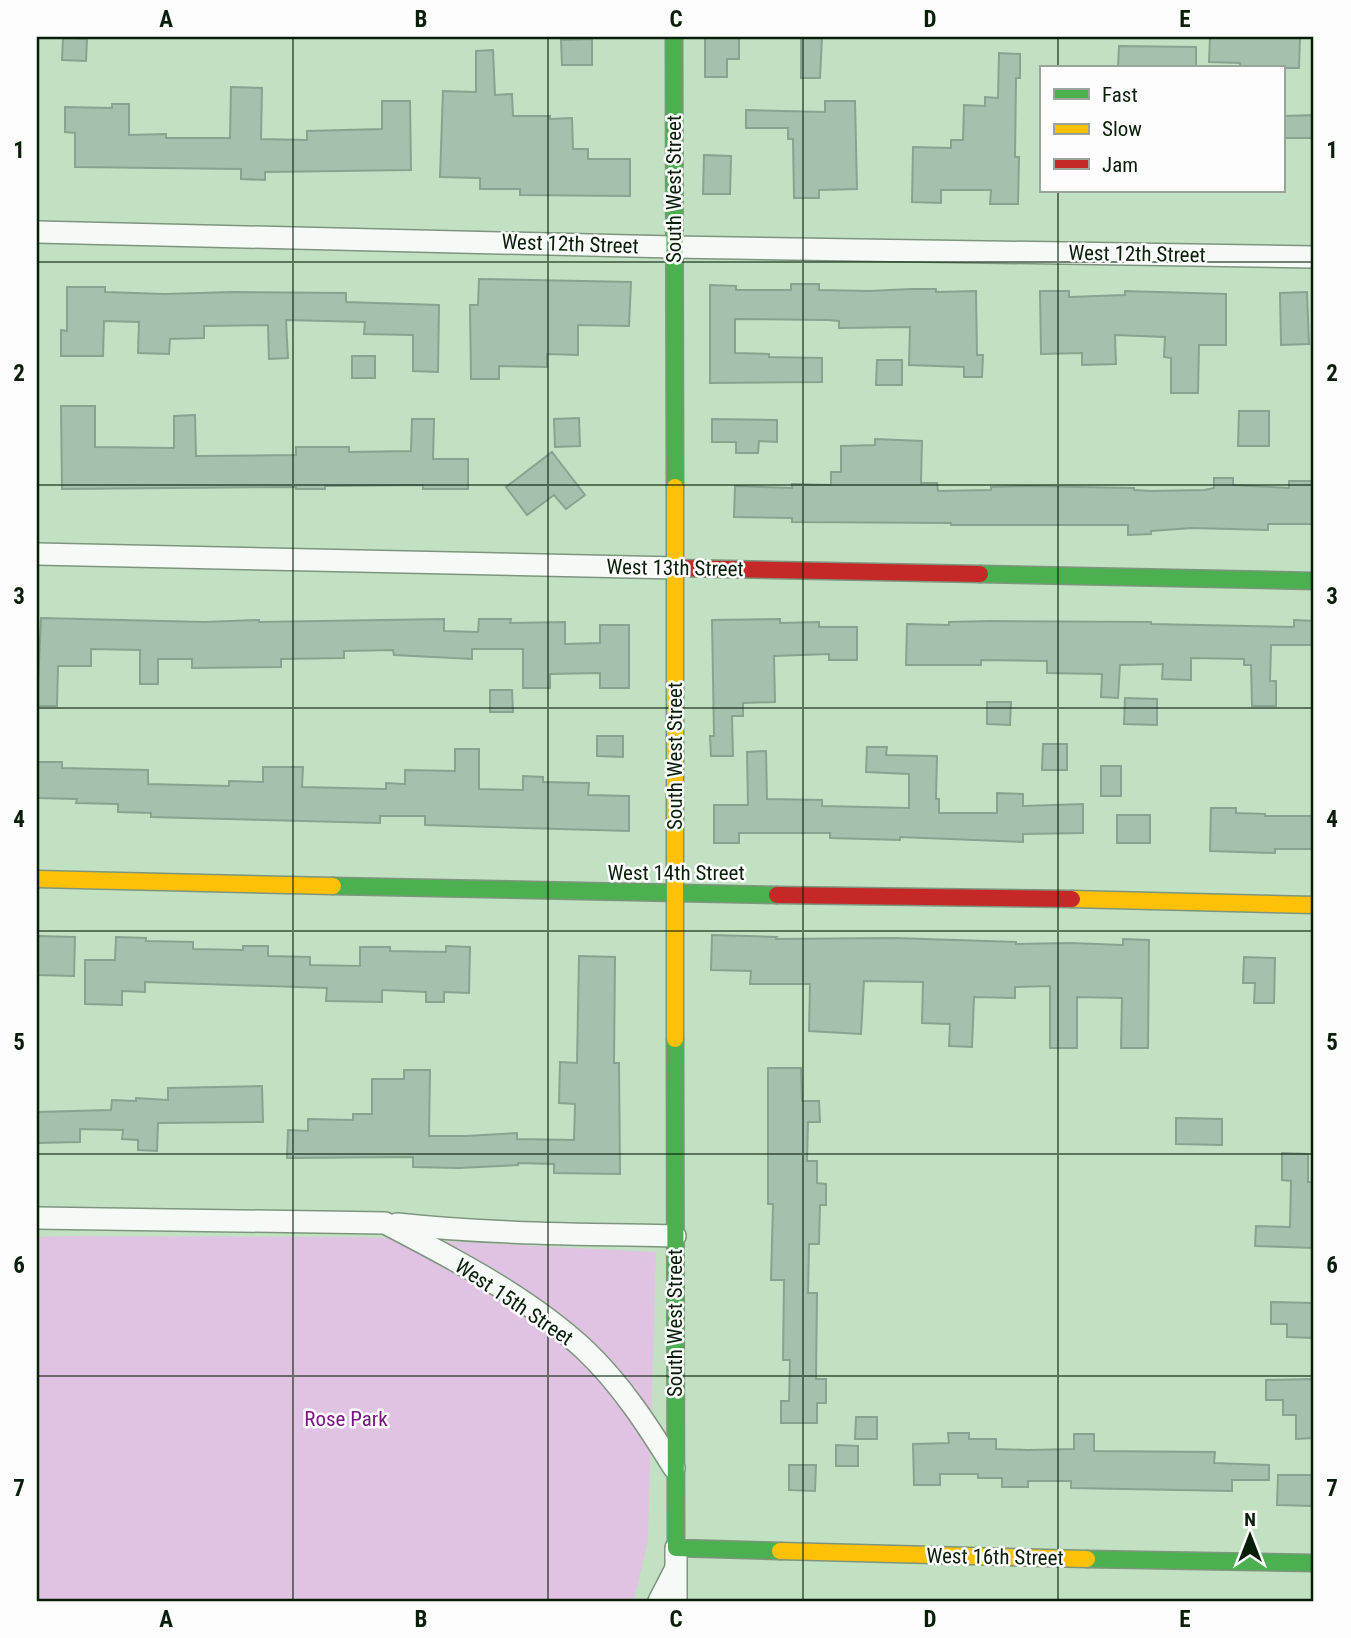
<svg xmlns="http://www.w3.org/2000/svg" width="1351" height="1638" font-family="'Roboto Condensed',sans-serif">
<rect width="100%" height="100%" fill="#c2e1c2"/>
<!-- green -->
<polygon fill="#e0c3e2" points="65,1236 362,1237 656,1252 648,1540 634,1601 37,1601 37,1237"/>
<!-- building -->
<g fill="#a3c1ac" stroke="#86a48f" stroke-width="2">
<polygon points="705,37 739,37 739,59 727,59 727,77 705,77"/>
<polygon points="801,37 822,37 820,78 801,78"/>
<polygon points="1210,37 1300,37 1299,68 1240,68 1240,63 1209,62"/>
<polygon points="63,38 87,39 86,61 62,60"/>
<polygon points="592,39 592,65 562,65 561,40"/>
<polygon points="1119,46 1196,47 1196,68 1118,68"/>
<polygon points="493,50 495,95 512,94 513,116 550,116 550,119 572,118 573,149 588,149 588,159 630,159 630,196 520,195 520,189 480,189 480,178 440,177 443,91 476,92 476,51"/>
<polygon points="999,53 1020,54 1020,78 1016,78 1015,157 1019,157 1018,204 990,204 991,190 941,190 941,203 912,202 913,147 951,148 951,140 963,140 964,105 985,106 985,97 998,98"/>
<polygon points="231,87 262,88 261,139 307,140 307,131 382,129 382,101 410,101 411,170 265,172 265,180 241,179 241,169 75,167 75,133 65,132 65,107 112,108 112,104 129,104 129,135 166,134 166,138 230,138"/>
<polygon points="825,101 855,101 857,189 819,190 819,198 794,198 793,139 788,139 788,128 746,128 746,110 825,112"/>
<polygon points="1314,115 1314,138 1283,138 1283,116"/>
<polygon points="704,155 731,156 730,194 703,194"/>
<polygon points="479,279 631,282 629,326 578,325 578,355 547,354 547,367 499,366 499,379 471,379 470,305 478,305"/>
<polygon points="791,284 819,284 819,290 870,291 911,289 936,289 936,292 976,291 977,355 983,355 982,377 964,377 964,367 909,365 910,327 839,328 839,321 828,320 735,319 735,353 769,354 769,357 822,358 822,382 710,383 710,285 736,286 736,290 791,290"/>
<polygon points="67,287 105,287 105,292 165,294 233,292 346,293 346,302 439,305 438,372 413,371 413,335 364,334 365,322 286,320 288,358 269,359 268,325 204,326 204,338 170,339 169,354 138,353 139,322 104,321 103,356 61,356 61,330 67,331"/>
<polygon points="1040,291 1069,291 1069,297 1125,295 1125,291 1226,294 1226,345 1199,345 1198,393 1171,393 1171,358 1164,357 1165,337 1115,335 1116,364 1082,365 1082,353 1041,354"/>
<polygon points="1307,292 1309,344 1281,345 1280,293"/>
<rect x="352" y="356" width="23" height="22"/>
<polygon points="877,360 902,360 902,385 876,385"/>
<polygon points="61,406 95,406 95,447 174,448 174,416 195,415 196,456 296,455 296,447 349,447 349,452 411,451 412,419 434,419 433,459 468,459 468,489 423,489 423,485 325,486 325,489 296,489 296,487 62,489"/>
<polygon points="1239,411 1269,411 1269,446 1238,446"/>
<polygon points="579,418 580,446 555,447 554,419"/>
<polygon points="712,419 777,420 777,442 759,441 758,453 736,453 736,442 712,442"/>
<polygon points="875,439 922,441 921,483 937,483 938,491 991,490 991,487 1026,486 1134,488 1134,490 1151,491 1205,490 1214,488 1214,478 1233,478 1233,485 1289,488 1289,481 1314,481 1314,524 1268,524 1268,530 1192,528 1151,531 1151,534 1128,535 1128,525 951,525 951,523 792,522 792,518 734,517 735,486 792,488 792,484 831,485 831,472 841,472 841,446 875,445"/>
<polygon points="552,452 585,495 566,509 554,495 527,515 506,487"/>
<polygon points="41,618 204,622 259,620 259,622 444,619 444,631 478,632 479,619 511,619 510,623 565,622 565,644 600,643 600,625 629,625 629,688 600,688 600,673 550,674 550,688 523,688 523,649 472,649 472,659 394,655 393,650 344,651 344,658 281,659 281,667 192,668 192,659 158,659 158,684 140,684 140,650 91,649 91,666 58,666 57,706 37,706"/>
<polygon points="780,619 780,623 819,622 819,627 857,627 857,660 829,660 829,654 774,656 775,702 743,703 743,716 732,716 733,756 711,756 710,736 714,736 712,620"/>
<polygon points="1294,620 1314,621 1314,645 1271,645 1270,681 1276,681 1276,706 1252,706 1251,665 1244,665 1244,659 1191,658 1191,680 1162,679 1163,664 1120,665 1118,698 1101,697 1102,674 1047,673 1047,661 981,660 981,665 906,665 907,624 949,625 949,622 991,621 1151,622 1151,624 1294,627"/>
<polygon points="490,690 512,690 513,712 490,712"/>
<polygon points="1125,698 1157,699 1157,725 1124,724"/>
<polygon points="987,702 1011,702 1010,725 987,724"/>
<polygon points="597,736 623,736 623,757 597,756"/>
<polygon points="1043,744 1067,744 1067,770 1042,770"/>
<polygon points="867,747 887,747 886,755 937,756 936,799 939,799 939,813 997,813 997,793 1023,794 1023,806 1083,804 1083,833 1023,834 1023,842 900,837 900,840 830,838 830,833 739,833 739,843 714,843 714,805 748,805 747,752 766,751 767,799 822,800 822,806 909,808 909,774 866,772"/>
<polygon points="455,749 479,749 479,789 523,790 523,776 543,777 543,782 589,783 588,795 629,796 629,831 425,825 425,816 380,816 380,823 151,817 151,813 118,812 118,804 76,803 77,799 37,798 37,762 62,762 62,768 148,770 148,784 229,786 229,781 263,782 263,767 303,767 302,787 386,789 386,783 405,784 405,770 455,771"/>
<rect x="1101" y="766" width="20" height="30"/>
<polygon points="1211,808 1236,808 1236,813 1265,814 1265,816 1314,816 1314,849 1275,849 1275,853 1210,851"/>
<rect x="1117" y="815" width="33" height="28"/>
<polygon points="712,935 777,937 776,939 894,938 1016,942 1016,944 1070,943 1123,945 1123,939 1149,940 1148,1048 1121,1048 1122,998 1077,997 1077,1048 1050,1048 1050,986 1015,987 1015,998 974,997 972,1047 949,1046 950,1024 922,1023 923,982 864,981 861,1034 809,1031 810,984 750,984 751,971 711,970"/>
<polygon points="37,936 75,937 74,976 37,975"/>
<polygon points="116,937 146,938 146,941 193,942 193,949 243,950 243,946 268,946 268,956 310,957 310,965 360,966 360,947 390,947 390,951 446,952 446,946 470,947 469,993 444,992 444,1002 426,1002 426,992 382,990 382,1002 326,1001 327,988 145,982 145,992 122,991 122,1005 85,1004 85,960 115,960"/>
<polygon points="579,956 615,957 614,1063 619,1063 620,1174 554,1173 554,1164 518,1163 518,1165 459,1168 413,1167 413,1157 287,1158 288,1130 308,1131 308,1119 353,1120 353,1114 372,1114 372,1079 404,1079 404,1070 430,1070 429,1136 466,1136 517,1133 517,1139 574,1140 575,1104 559,1103 560,1062 577,1063"/>
<polygon points="1244,957 1275,958 1274,1003 1254,1003 1255,983 1243,983"/>
<polygon points="768,1068 801,1068 802,1101 819,1101 820,1122 808,1122 807,1161 817,1161 817,1183 826,1184 826,1205 820,1205 819,1244 809,1244 808,1293 817,1293 816,1379 826,1379 826,1403 817,1403 817,1423 781,1423 781,1401 789,1401 790,1360 783,1360 784,1280 771,1280 773,1204 768,1204"/>
<polygon points="262,1086 263,1122 158,1123 157,1151 138,1150 138,1140 122,1139 123,1130 80,1129 80,1142 37,1143 37,1112 111,1110 112,1100 136,1101 136,1098 168,1100 168,1088"/>
<polygon points="1176,1118 1222,1119 1222,1145 1176,1144"/>
<polygon points="1282,1153 1308,1154 1308,1182 1314,1182 1314,1248 1255,1246 1256,1226 1290,1227 1291,1181 1282,1180"/>
<polygon points="1271,1302 1314,1303 1314,1338 1287,1337 1287,1324 1271,1324"/>
<polygon points="1314,1379 1314,1438 1296,1439 1296,1415 1283,1415 1283,1400 1266,1400 1266,1380"/>
<polygon points="856,1417 877,1417 877,1439 855,1439"/>
<polygon points="948,1433 969,1433 969,1439 996,1439 996,1449 1028,1450 1074,1449 1074,1434 1094,1434 1094,1451 1215,1452 1214,1463 1269,1465 1269,1480 1232,1480 1232,1491 1071,1488 1071,1481 1028,1481 1028,1487 1002,1487 1002,1478 978,1478 978,1474 940,1474 940,1485 914,1485 913,1444 949,1443"/>
<polygon points="836,1445 858,1446 858,1466 836,1466"/>
<polygon points="789,1465 816,1465 815,1491 789,1490"/>
<polygon points="1278,1475 1314,1475 1314,1506 1277,1505"/>
</g>
<g fill="none" stroke-linecap="round" stroke-linejoin="round">
<!-- street casing -->
<g stroke="#7d957e" stroke-width="24">
<g id="street">
<polyline points="37,232 673,247 1314,257"/>
<polyline points="37,554 676,568"/>
<path d="M37 1218 385 1223C452 1258 528 1297 584 1349 621 1384 648 1426 674 1468"/>
<path d="M397 1224C490 1234 582 1234 675 1236"/>
<polyline points="676,1548 676,1601"/>
<polyline points="659,1601 675,1570"/>
</g>
</g>
<!-- fast casing -->
<g stroke="#7d957e" stroke-width="19">
<g id="fast">
<polyline points="674,37 675,487"/>
<polyline points="980,574 1314,581"/>
<polyline points="333,886 777,895"/>
<polyline points="675,1039 676,1548 780,1551"/>
<polyline points="1087,1559 1314,1563"/>
</g>
</g>
<!-- slow casing -->
<g stroke="#7d957e" stroke-width="19">
<g id="slow">
<polyline points="675,487 675,1039"/>
<polyline points="37,879 333,886"/>
<polyline points="1072,899 1314,905"/>
<polyline points="780,1551 1087,1559"/>
</g>
</g>
<!-- jam casing -->
<g stroke="#7d957e" stroke-width="19">
<g id="jam">
<polyline points="676,568 980,574"/>
<polyline points="777,895 1072,899"/>
</g>
</g>
<!-- street -->
<use href="#street" stroke="#f6faf6" stroke-width="21"/>
<!-- fast -->
<use href="#fast" stroke="#4caf50" stroke-width="16"/>
<!-- slow -->
<use href="#slow" stroke="#ffc107" stroke-width="16"/>
<!-- jam -->
<use href="#jam" stroke="#c62828" stroke-width="16"/>
</g>
<!-- grid -->
<path fill="none" stroke="#081e09" stroke-width="2" stroke-opacity="0.55" d="M293 37V1601M548 37V1601M803 37V1601M1058 37V68M1058 191V1601M37 262H1314M37 485H1314M37 708H1314M37 931H1314M37 1154H1314M37 1376H1314"/>
<g text-anchor="middle" dominant-baseline="central" stroke-width="5" stroke-linejoin="round" paint-order="stroke">
<!-- street labels -->
<g font-size="21" fill="#081e09" stroke="#fdfdfd">
<text transform="translate(674 189) rotate(-90)">South West Street</text>
<text transform="translate(570 244) rotate(2)">West 12th Street</text>
<text transform="translate(1137 254) rotate(1)">West 12th Street</text>
<text transform="translate(675 568) rotate(1)">West 13th Street</text>
<text transform="translate(675 756) rotate(-90)">South West Street</text>
<text x="676" y="873">West 14th Street</text>
<text transform="translate(514 1302) rotate(34)">West 15th Street</text>
<text transform="translate(675 1323) rotate(-90)">South West Street</text>
<text transform="translate(995 1557) rotate(1)">West 16th Street</text>
</g>
<!-- park labels -->
<g font-size="21" fill="#7d1486" stroke="#fdfdfd">
<text x="346" y="1419">Rose Park</text>
</g>
</g>
<!-- border -->
<rect width="1351" height="1638" fill="none" stroke="#fdfdfd" stroke-width="77"/>
<!-- legend -->
<rect x="1040" y="66" width="245" height="126" fill="#fdfdfd" stroke="#9ba49b" stroke-width="2"/>
<rect x="1054" y="89" width="35" height="10" fill="#4caf50" stroke="#9ba49b" stroke-width="2"/>
<text x="1102" y="102" font-size="21" fill="#081e09">Fast</text>
<rect x="1054" y="124" width="35" height="10" fill="#ffc107" stroke="#9ba49b" stroke-width="2"/>
<text x="1102" y="136" font-size="21" fill="#081e09">Slow</text>
<rect x="1054" y="159" width="35" height="10" fill="#c62828" stroke="#9ba49b" stroke-width="2"/>
<text x="1102" y="172" font-size="21" fill="#081e09">Jam</text>
<!-- north arrow -->
<g transform="translate(1250 1536)" stroke="#fdfdfd" stroke-width="5" paint-order="stroke">
<path d="M0-5L12 26L0 18L-12 26Z" fill="#081e09"/>
<text y="-10" font-size="19" font-weight="bold" text-anchor="middle" fill="#081e09">N</text>
</g>
<rect x="38" y="38" width="1274" height="1562" fill="none" stroke="#081e09" stroke-width="2.5"/>
<g font-size="23" text-anchor="middle" font-weight="bold" fill="#081e09">
<text x="166" y="27">A</text>
<text x="421" y="27">B</text>
<text x="676" y="27">C</text>
<text x="930" y="27">D</text>
<text x="1185" y="27">E</text>
<text x="19" y="158">1</text>
<text x="1332" y="158">1</text>
<text x="19" y="381">2</text>
<text x="1332" y="381">2</text>
<text x="19" y="604">3</text>
<text x="1332" y="604">3</text>
<text x="19" y="827">4</text>
<text x="1332" y="827">4</text>
<text x="19" y="1050">5</text>
<text x="1332" y="1050">5</text>
<text x="19" y="1273">6</text>
<text x="1332" y="1273">6</text>
<text x="19" y="1496">7</text>
<text x="1332" y="1496">7</text>
<text x="166" y="1627">A</text>
<text x="421" y="1627">B</text>
<text x="676" y="1627">C</text>
<text x="930" y="1627">D</text>
<text x="1185" y="1627">E</text>
</g>
</svg>
